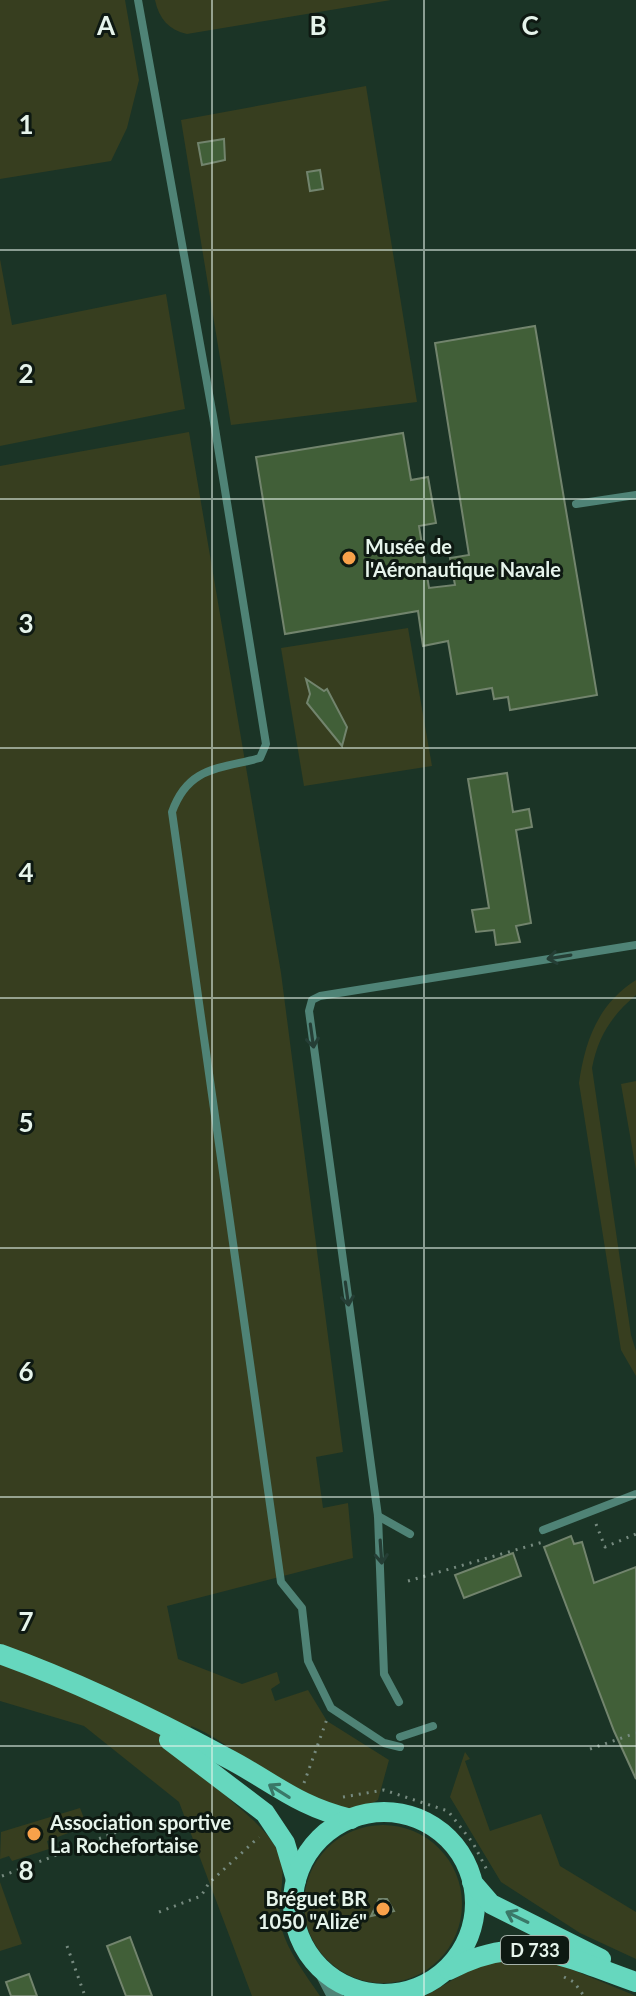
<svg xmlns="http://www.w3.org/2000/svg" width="636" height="1996" font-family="Lato,sans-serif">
<rect width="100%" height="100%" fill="#1b3426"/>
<!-- green -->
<g fill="#373e1f">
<polygon points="0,0 125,0 139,80 127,128 111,161 0,179"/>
<path d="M155 0H391L187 34C169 30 159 19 155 0Z"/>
<polygon points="366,86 417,402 231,425 181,120"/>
<polygon points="0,259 12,325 166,294 185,409 0,446"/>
<path d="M189 432 281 973 343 1452 316 1457 323 1508 348 1503 353 1558 167 1606 178 1659 242 1684 277 1672 280 1683 271 1689 275 1701 308 1690 327 1721 389 1760 378 1800C321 1835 242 1745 191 1726 194 1737 194 1752 199 1762 216 1797 258 1815 277 1849 290 1872 275 1901 281 1927 288 1952 306 1975 320 1996H252L179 1802 84 1726 0 1701V466Z"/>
<polygon points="408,628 432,766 304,786 281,648"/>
<path d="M636 980V995C611 1016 598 1037 592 1068L631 1335 636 1351V1376L621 1350 579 1083C585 1041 598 1004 636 980Z"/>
<polygon points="636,1081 636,1170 621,1084"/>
<polygon points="465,1752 470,1759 465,1761 490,1831 541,1814 560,1866 636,1912 636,1959 580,1933 501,1882 450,1797"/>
<polygon points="80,1808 87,1826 47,1841 49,1849 12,1861 9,1856 0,1859 1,1832"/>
<circle cx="383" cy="1904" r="79"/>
<polygon points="0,1882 22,1944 0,1951"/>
<polygon points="487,1960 561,1965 636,1996 425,1996"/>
</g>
<!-- building -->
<g fill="#415f38" stroke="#72846d" stroke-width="2">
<polygon points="224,139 225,160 202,165 198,143"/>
<polygon points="320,170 323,189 310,191 307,172"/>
<polygon points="535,326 597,695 510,710 508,697 494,699 492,688 457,694 448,641 423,646 418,611 285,634 256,457 403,433 411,480 428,477 436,523 419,526 429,588 455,585 450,558 469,555 435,343"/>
<polygon points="306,679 324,691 327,689 347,727 342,746 307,703 310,694"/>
<polygon points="507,773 513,812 529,809 532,827 516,830 531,923 516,926 520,942 496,945 494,930 476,932 472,910 489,908 468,779"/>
<polygon points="571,1536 574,1544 582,1542 594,1583 636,1567 636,1779 614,1731 544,1547"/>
<polygon points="513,1553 521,1576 464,1598 455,1575"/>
<polygon points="379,1899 387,1899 394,1911 371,1916"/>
<polygon points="130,1937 152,1996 126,1996 107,1946"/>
<polygon points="29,1974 37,1996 11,1996 6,1982"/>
</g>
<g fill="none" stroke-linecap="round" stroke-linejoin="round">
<!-- path -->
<g stroke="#768a7f" stroke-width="3" stroke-dasharray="2 6" stroke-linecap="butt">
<polyline points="596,1524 605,1547 636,1534"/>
<polyline points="408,1581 543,1542"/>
<polyline points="590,1749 636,1733"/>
<polyline points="304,1783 327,1719"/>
<polyline points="343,1797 384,1790 448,1811 473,1843 487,1870"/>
<polyline points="2,1876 140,1823"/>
<polyline points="159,1912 201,1896 209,1883 259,1837"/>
<polyline points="67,1946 85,1996"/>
<polyline points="564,1977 574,1982 584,1996"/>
</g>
<!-- service -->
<g stroke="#4f8376" stroke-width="8">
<path d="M138 0 213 416 266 744 260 758C218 769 188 767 172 812L281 1582 302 1608 308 1661 331 1708 384 1743 400 1747"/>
<polyline points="576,504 636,495"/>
<polyline points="378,1516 410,1534"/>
<polyline points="543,1530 636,1494"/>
<polyline points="399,1702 384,1674 378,1516 309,1011 312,1000 320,996 636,945"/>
<polyline points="400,1737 433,1726"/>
</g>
<!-- tertiary -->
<g stroke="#4f8376" stroke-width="16">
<polyline points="320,1967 335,1996"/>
<polyline points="398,1996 403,1992"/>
</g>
<!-- primary -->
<g stroke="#66d7be" stroke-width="20">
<path d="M0 1654C78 1682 152 1718 225 1757 272 1781 296 1806 351 1819"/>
<polyline points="169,1740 265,1813 285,1843 296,1880"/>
<circle cx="384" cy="1903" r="91"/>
<polyline points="472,1882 491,1904 601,1959"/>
<path d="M449 1970C522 1931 565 1957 636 1982"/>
</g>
</g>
<!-- one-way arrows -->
<defs><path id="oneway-shaft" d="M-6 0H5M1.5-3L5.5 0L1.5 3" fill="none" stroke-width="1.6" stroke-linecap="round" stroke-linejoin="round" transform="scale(2)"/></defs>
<g stroke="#253e35">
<use href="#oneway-shaft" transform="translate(559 957) rotate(171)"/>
<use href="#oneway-shaft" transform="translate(312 1036) rotate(82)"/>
<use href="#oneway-shaft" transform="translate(347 1294) rotate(82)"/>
<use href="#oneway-shaft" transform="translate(381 1552) rotate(86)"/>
</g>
<g stroke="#3a7868">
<use href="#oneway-shaft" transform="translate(279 1791) rotate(-148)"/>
<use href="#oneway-shaft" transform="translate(517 1917) rotate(-154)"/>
</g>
<!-- grid -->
<path fill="none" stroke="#e6f4eb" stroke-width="2" stroke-opacity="0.55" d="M212 0V1996M424 0V1996M0 250H636M0 499H636M0 748H636M0 998H636M0 1248H636M0 1497H636M0 1746H636"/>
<!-- markers -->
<g fill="#f8a14a" stroke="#0e1912" stroke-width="3">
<circle cx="349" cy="558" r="8"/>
<circle cx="34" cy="1834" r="8"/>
<circle cx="383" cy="1909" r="8"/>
</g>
<g text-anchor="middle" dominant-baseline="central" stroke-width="6" stroke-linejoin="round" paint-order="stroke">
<!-- shield labels -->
<rect fill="#0e1912" stroke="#a5b2aa" stroke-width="2" x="501" y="1936" width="68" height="28" rx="6"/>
<g font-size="18" font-weight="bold" fill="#e6f4eb">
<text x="535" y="1950">D 733</text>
</g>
<!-- poi labels -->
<g font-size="20" font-weight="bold" fill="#e6f4eb" stroke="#0e1912" text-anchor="start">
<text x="365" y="546">Musée de<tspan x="365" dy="23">l'Aéronautique Navale</tspan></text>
<text x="50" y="1822">Association sportive<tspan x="50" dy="23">La Rochefortaise</tspan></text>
<text x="367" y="1898" text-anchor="end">Bréguet BR<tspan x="367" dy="23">1050 "Alizé"</tspan></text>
</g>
</g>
<g font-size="26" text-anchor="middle" font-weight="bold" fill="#e6f4eb" stroke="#0e1912" stroke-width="6" stroke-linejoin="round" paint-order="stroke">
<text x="106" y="35">A</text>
<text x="318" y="35">B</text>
<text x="530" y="35">C</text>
<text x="26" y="134">1</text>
<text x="26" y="383">2</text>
<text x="26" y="633">3</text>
<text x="26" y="882">4</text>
<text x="26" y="1132">5</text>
<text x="26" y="1381">6</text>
<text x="26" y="1631">7</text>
<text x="26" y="1880">8</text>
</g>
</svg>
